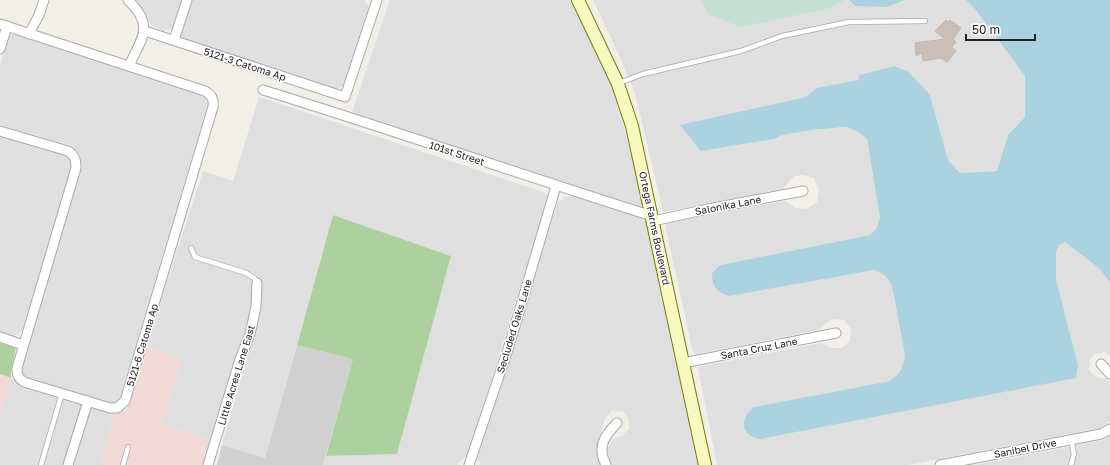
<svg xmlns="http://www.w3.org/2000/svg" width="1110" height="465" font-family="'Golos Text',sans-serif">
<rect width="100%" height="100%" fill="#f2efe9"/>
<!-- residential -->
<g fill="#e0dfdf">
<polygon points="134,0 182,0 173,28 162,31 151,24 144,10"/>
<polygon points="191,0 364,0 368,5 368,10 343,86 336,90 187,41 182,37 181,30"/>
<polygon points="390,0 572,0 612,86 645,203 637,208 352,112"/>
<polygon points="593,0 700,0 708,15 831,8 845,0 849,0 855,6 887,7 905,0 966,0 975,9 1025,76 1025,117 1008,135 997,171 960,173 948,160 930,95 858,80 816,88 806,97 681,125 701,151 775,139 782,135 812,130 845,127 857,131 867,139 880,218 876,229 870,235 720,265 874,270 882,273 889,279 892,286 905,355 904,365 899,375 890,381 754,407 1078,365 1056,279 1056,252 1059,245 1065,242 1100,269 1110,283 1109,285 1110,286 1110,356 1105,352 1094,354 1090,361 1089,370 1096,377 1106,379 1110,384 1110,421 1100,428 908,465 717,465 698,367 821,343 832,348 842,348 850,341 851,329 844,320 834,319 827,322 819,330 696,354 693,353 665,225 670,222 785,201 796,208 807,209 817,202 819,190 814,178 803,175 794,176 783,189 663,212 635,93 618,53"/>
<polygon points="12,34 18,35 204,96 208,99 208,104 119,401 112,404 25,378 21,375 20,369 82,166 80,155 70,145 0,125 0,65 9,37"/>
<polygon points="259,97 543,192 547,195 548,199 468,454 457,465 323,465 326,456 397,454 451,256 333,215 265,458 222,445 261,310 261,281 253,280 251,311 213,441 162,424 182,359 146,346 203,171 233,181"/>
<polygon points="0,135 69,156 72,160 73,165 22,330 18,334 13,336 0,332"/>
<polygon points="575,196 639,217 646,222 650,230 701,465 612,465 609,459 607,449 612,439 622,436 629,429 629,420 624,412 612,411 605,418 597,446 600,465 480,465 477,458 557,204 564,197"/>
<polygon points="11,378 21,387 109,413 115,413 100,465 0,465 0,414"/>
<polygon points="1110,435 1110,465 976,465 1104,440"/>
</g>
<!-- commercial -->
<g fill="#f2dad9">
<polygon points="146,346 182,359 162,424 213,441 206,465 100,465 115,413 127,409"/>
<polygon points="0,374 11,378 0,414"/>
</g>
<!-- religious -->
<polygon fill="#d0d0d0" points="297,345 353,359 323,465 217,465 222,445 265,458"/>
<!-- forest -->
<g fill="#add19e">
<polygon points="333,215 451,256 397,454 326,456 353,359 297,345"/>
<polygon points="0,343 16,348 11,370 11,378 0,374"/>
</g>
<!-- wetland -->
<polygon fill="#c6e0d4" points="700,0 845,0 831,8 742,27 708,15"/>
<!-- water -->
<g fill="#aad3df">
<polygon points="849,0 905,0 887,7 855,6"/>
<path d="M966 0H1110V283L1100 269 1065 242 1059 245 1056 252V279L1078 365 1076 378 760 439C740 435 739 419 754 407L890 381C901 373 903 368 905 355L892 286C888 277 883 273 874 270L729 296C716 291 712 287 712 273L720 265 870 235 876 229 880 218 867 139 857 131 845 127 812 130 782 135 775 139 701 151 680 125 806 97 816 88 858 80 859 75 894 66 909 72 930 95 948 160 960 173 997 171 1008 135 1025 117V76L975 9Z"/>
</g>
<!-- building -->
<polygon fill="#c7bfb8" stroke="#c4b6ab" points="946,20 948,22 950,20 961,28 953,39 956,42 952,47 956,51 947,62 941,58 923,61 922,53 916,56 915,43 945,39 935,31"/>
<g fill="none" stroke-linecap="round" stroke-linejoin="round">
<!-- lane casing -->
<g stroke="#a9a9a9" stroke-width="6">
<g id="lane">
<polyline points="619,83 643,74 741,51 782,36 849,22 925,21"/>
<polyline points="191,248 195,257 246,273 254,278 257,283"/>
<polyline points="1071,439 1074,454 1071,465"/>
<polyline points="41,465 62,393"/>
<polyline points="123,465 128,447"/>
</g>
</g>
<!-- street casing -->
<g stroke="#a9a9a9" stroke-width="11">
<g id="street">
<path d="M128 0C155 26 142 37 129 66"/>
<path d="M0 24 205 91C212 95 214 99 213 107L125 401 117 408H110L24 382C18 378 17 375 17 368L76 168C76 159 75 156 68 151L0 131"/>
<polyline points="145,31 345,97 377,0"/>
<polyline points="29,34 39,15 44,0"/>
<polyline points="174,40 187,0"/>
<polyline points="0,49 7,26"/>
<path d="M263 90C393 130 522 175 652 216"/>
<polyline points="653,221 708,209 803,191"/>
<polyline points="0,337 23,345"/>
<polyline points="683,363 836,333"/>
<polyline points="1101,364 1110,374"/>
<polyline points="68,465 88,401"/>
<polyline points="208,465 240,359 250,334 254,316 256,306 257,283"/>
<polyline points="469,465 509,346 556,186"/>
<path d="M606 465C597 447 604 436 617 423"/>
<polyline points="940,465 1101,434 1110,429"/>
</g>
</g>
<!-- secondary casing -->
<g stroke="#707d05" stroke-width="14">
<polyline id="secondary" points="578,0 618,84 632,126 705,465"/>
</g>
<!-- lane -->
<use href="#lane" stroke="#fff" stroke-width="4.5"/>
<!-- street -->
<use href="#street" stroke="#fff" stroke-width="9"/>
<!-- secondary -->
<use href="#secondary" stroke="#f7fabf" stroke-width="12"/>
</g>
<g text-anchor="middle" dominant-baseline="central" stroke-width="3" stroke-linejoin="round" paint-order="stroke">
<!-- street labels -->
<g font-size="10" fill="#222" stroke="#fff">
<text transform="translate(245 64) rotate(18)">5121-3 Catoma Ap</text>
<text transform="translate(457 153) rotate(18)">101st Street</text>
<text transform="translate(728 205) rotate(-11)">Salonika Lane</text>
<text transform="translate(655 228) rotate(78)">Ortega Farms Boulevard</text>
<text transform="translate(514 326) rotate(-73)">Secluded Oaks Lane</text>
<text transform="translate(142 345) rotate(-73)">5121-6 Catoma Ap</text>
<text transform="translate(759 348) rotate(-11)">Santa Cruz Lane</text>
<text transform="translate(236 375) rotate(-73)">Little Acres Lane East</text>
<text transform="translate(1025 448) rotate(-11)">Sanibel Drive</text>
</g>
</g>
<!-- scale -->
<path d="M966 34v6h69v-6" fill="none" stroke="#222222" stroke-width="2"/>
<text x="972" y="34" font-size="12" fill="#222222" stroke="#ffffff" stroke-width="3" paint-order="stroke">50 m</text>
</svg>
